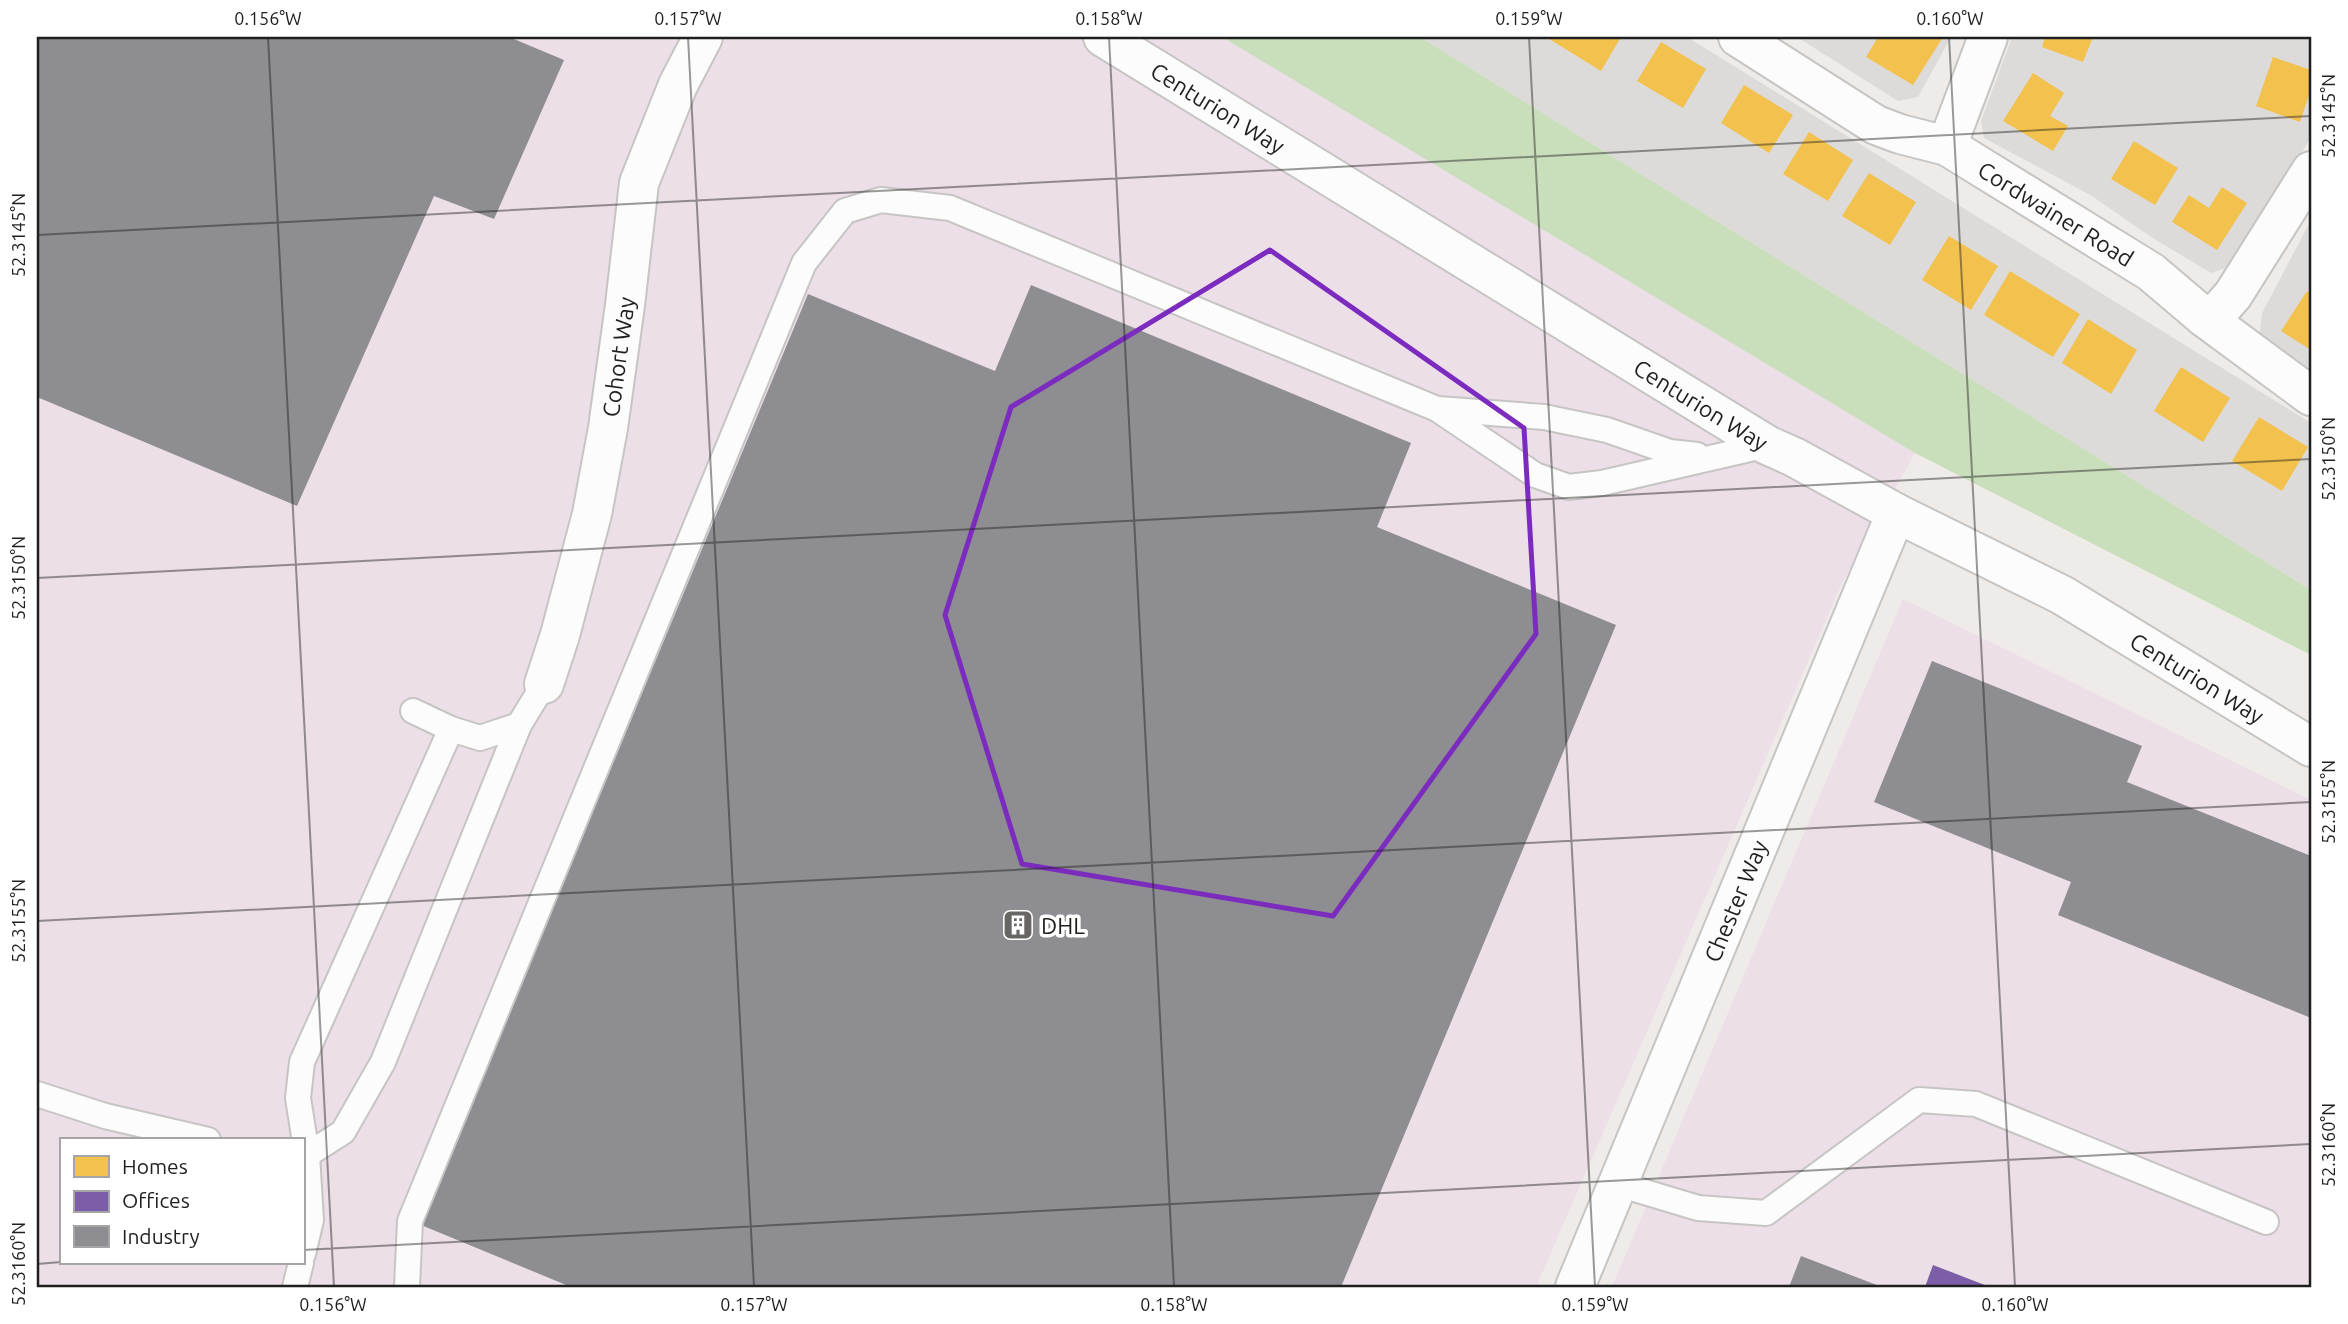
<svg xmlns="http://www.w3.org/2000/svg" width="2348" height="1324" font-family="Ubuntu,sans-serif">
<rect width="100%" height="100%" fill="#eeebe8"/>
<!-- residential -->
<g fill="#dddbd9">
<polygon points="1420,37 1687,37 2311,423 2311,590"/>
<polygon points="1797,37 1951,37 1918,97 1898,101"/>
<polygon points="2012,37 2311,37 2311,137 2232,266 2211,273 2151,237 2092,196 1984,138 1981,121"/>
<polygon points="2311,220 2311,370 2259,338 2262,313"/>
</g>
<!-- industrial -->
<g fill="#ecdfe8" fill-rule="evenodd">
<path d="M37 37H1222L1915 453 1842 583 1536 1287H37ZM61 1140H303V1263H61Z"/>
<polygon points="1903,599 2311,800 2311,1287 1612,1287"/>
</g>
<!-- forest -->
<polygon fill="#c9debb" points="1222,37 1420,37 2311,590 2311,655 1915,453"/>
<!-- homes -->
<g fill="#f2c14e">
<polygon points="1546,37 1621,37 1601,71"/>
<polygon points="1878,37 1943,37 1913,85 1866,57"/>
<polygon points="2045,37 2093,37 2083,62 2042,47"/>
<polygon points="1661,42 1706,69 1683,108 1637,81"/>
<polygon points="2273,57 2311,70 2311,89 2300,122 2256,106"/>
<polygon points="2033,73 2064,93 2050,116 2068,126 2053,151 2003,121"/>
<polygon points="1744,85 1793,115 1769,153 1721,123"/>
<polygon points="1809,132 1853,160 1828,201 1783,174"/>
<polygon points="2134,141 2178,168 2155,205 2111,179"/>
<polygon points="1869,173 1916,202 1890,245 1842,216"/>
<polygon points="2222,187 2247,203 2217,250 2172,222 2189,195 2209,208"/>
<polygon points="1949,236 1998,266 1971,310 1922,280"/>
<polygon points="2010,271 2080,314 2053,357 1984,315"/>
<polygon points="2307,291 2311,294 2311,350 2281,331"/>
<polygon points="2088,319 2137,350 2111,394 2062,363"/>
<polygon points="2181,367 2230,398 2203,442 2154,411"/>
<polygon points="2259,417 2308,447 2282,491 2232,461"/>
</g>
<!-- offices -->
<polygon fill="#7b5ea7" points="1933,1265 1990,1287 1925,1287"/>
<!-- industry -->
<g fill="#8d8d92">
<polygon points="37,37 509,37 564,60 494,219 434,196 297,506 37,397"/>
<polygon points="1031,285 1411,443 1377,527 1616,625 1341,1287 571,1287 421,1225 808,294 995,371"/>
<polygon points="1932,661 2142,746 2127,782 2311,856 2311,1018 2058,915 2071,882 1874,802"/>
<polygon points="1801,1256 1882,1287 1789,1287"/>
</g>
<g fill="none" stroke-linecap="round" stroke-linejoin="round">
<!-- lane casing -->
<g stroke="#c6c5c4" stroke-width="28">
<g id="lane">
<polyline points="1438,409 1544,417 1607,430 1670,452 1697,455"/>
<polyline points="413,711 451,729 480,738 519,725 544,684"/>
<polyline points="37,1094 105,1116 208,1140"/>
<polyline points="303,1154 307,1155 343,1132 383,1062 519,725"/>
<polyline points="1618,1184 1698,1208 1766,1213 1919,1100 1976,1104 2266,1222"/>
<polyline points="303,1254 311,1220 307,1155 298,1098 302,1062 451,729"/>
<polyline points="295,1287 301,1263"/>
<polyline points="407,1287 410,1221 804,263 845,211 881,200 950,208 1437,409 1535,475 1569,487 1602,483 1767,445"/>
</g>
</g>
<!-- street casing -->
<g stroke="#c6c5c4" stroke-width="42">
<g id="street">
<path id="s1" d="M1103 37 1767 445 1794 457 1896 513 2062 595 2311 747"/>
<path id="s2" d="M1738 37 1876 125 1900 134 1947 146 2151 272 2204 317 2217 313 2233 295 2311 171"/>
<polyline points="1947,146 1988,37"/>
<polyline points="2204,317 2311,396"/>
<path id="s3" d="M544 684 560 635 592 514 608 428 625 305 639 183 678 85 703 37"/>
<path id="s4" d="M1575 1287 1896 513"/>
</g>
</g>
<!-- lane -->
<use href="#lane" stroke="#fcfcfc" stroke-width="24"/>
<!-- street -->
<use href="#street" stroke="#fcfcfc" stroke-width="38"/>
</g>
<!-- marked area -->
<path fill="none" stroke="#7b2cbf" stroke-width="5" stroke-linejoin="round" d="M1270 250 1524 428 1536 634 1333 916 1022 864 945 615 1011 407Z"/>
<!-- ticks -->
<path fill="none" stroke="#1f1f1f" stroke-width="2" stroke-opacity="0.45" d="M268 37 334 1287M688 37 754 1287M1109 37 1174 1287M1529 37 1595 1287M1949 37 2015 1287M37 235 2311 116M37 578 2311 459M37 921 2311 802M303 1250 2311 1144M37 1264 61 1262"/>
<!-- icons -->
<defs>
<g id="building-square" transform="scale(1.575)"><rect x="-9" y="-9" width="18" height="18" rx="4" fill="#676665" stroke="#fff"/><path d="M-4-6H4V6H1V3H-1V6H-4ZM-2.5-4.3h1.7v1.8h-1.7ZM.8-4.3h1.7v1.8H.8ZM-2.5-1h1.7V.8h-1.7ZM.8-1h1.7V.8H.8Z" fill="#fff"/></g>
</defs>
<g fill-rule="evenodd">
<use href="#building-square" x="1018" y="925"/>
</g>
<g text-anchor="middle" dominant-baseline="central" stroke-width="7" stroke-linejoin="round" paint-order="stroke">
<!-- street labels -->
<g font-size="23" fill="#1f1f1f" stroke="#fff">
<text stroke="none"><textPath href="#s1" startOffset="135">Centurion Way</textPath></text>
<text stroke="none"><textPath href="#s2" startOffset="366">Cordwainer Road</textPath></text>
<text stroke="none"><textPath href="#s3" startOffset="336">Cohort Way</textPath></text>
<text stroke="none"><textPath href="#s1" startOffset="702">Centurion Way</textPath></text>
<text stroke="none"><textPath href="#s1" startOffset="1269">Centurion Way</textPath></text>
<text stroke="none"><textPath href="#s4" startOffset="418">Chester Way</textPath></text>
</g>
<!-- poi labels -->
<g font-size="23" fill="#1f1f1f" stroke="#fff" text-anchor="start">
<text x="1041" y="925">DHL</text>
</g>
</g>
<!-- border -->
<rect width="2348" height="1324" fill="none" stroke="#ffffff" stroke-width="77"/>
<!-- legend -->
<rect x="60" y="1138" width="245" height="126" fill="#ffffff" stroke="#a5a5a5" stroke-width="2"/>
<rect x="74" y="1156" width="35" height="21" fill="#f2c14e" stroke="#a5a5a5" stroke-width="2"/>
<text x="122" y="1174" font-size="21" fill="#1f1f1f">Homes</text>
<rect x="74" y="1191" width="35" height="21" fill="#7b5ea7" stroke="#a5a5a5" stroke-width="2"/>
<text x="122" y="1208" font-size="21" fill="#1f1f1f">Offices</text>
<rect x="74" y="1226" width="35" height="21" fill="#8d8d92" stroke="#a5a5a5" stroke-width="2"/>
<text x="122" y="1244" font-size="21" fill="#1f1f1f">Industry</text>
<rect x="38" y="38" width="2272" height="1248" fill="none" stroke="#1f1f1f" stroke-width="2.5"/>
<g font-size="18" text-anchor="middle" fill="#1f1f1f">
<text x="268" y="25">0.156°W</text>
<text x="688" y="25">0.157°W</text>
<text x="1109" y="25">0.158°W</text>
<text x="1529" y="25">0.159°W</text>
<text x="1950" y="25">0.160°W</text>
<text transform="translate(2329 116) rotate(-90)" y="6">52.3145°N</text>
<text transform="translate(19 235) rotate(-90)" y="6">52.3145°N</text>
<text transform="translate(2329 459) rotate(-90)" y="6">52.3150°N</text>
<text transform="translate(19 578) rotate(-90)" y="6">52.3150°N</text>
<text transform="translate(2329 802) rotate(-90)" y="6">52.3155°N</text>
<text transform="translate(19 921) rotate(-90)" y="6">52.3155°N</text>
<text transform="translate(2329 1145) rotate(-90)" y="6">52.3160°N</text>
<text transform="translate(19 1264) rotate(-90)" y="6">52.3160°N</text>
<text x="333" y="1311">0.156°W</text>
<text x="754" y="1311">0.157°W</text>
<text x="1174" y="1311">0.158°W</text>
<text x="1595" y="1311">0.159°W</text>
<text x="2015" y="1311">0.160°W</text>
</g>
</svg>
